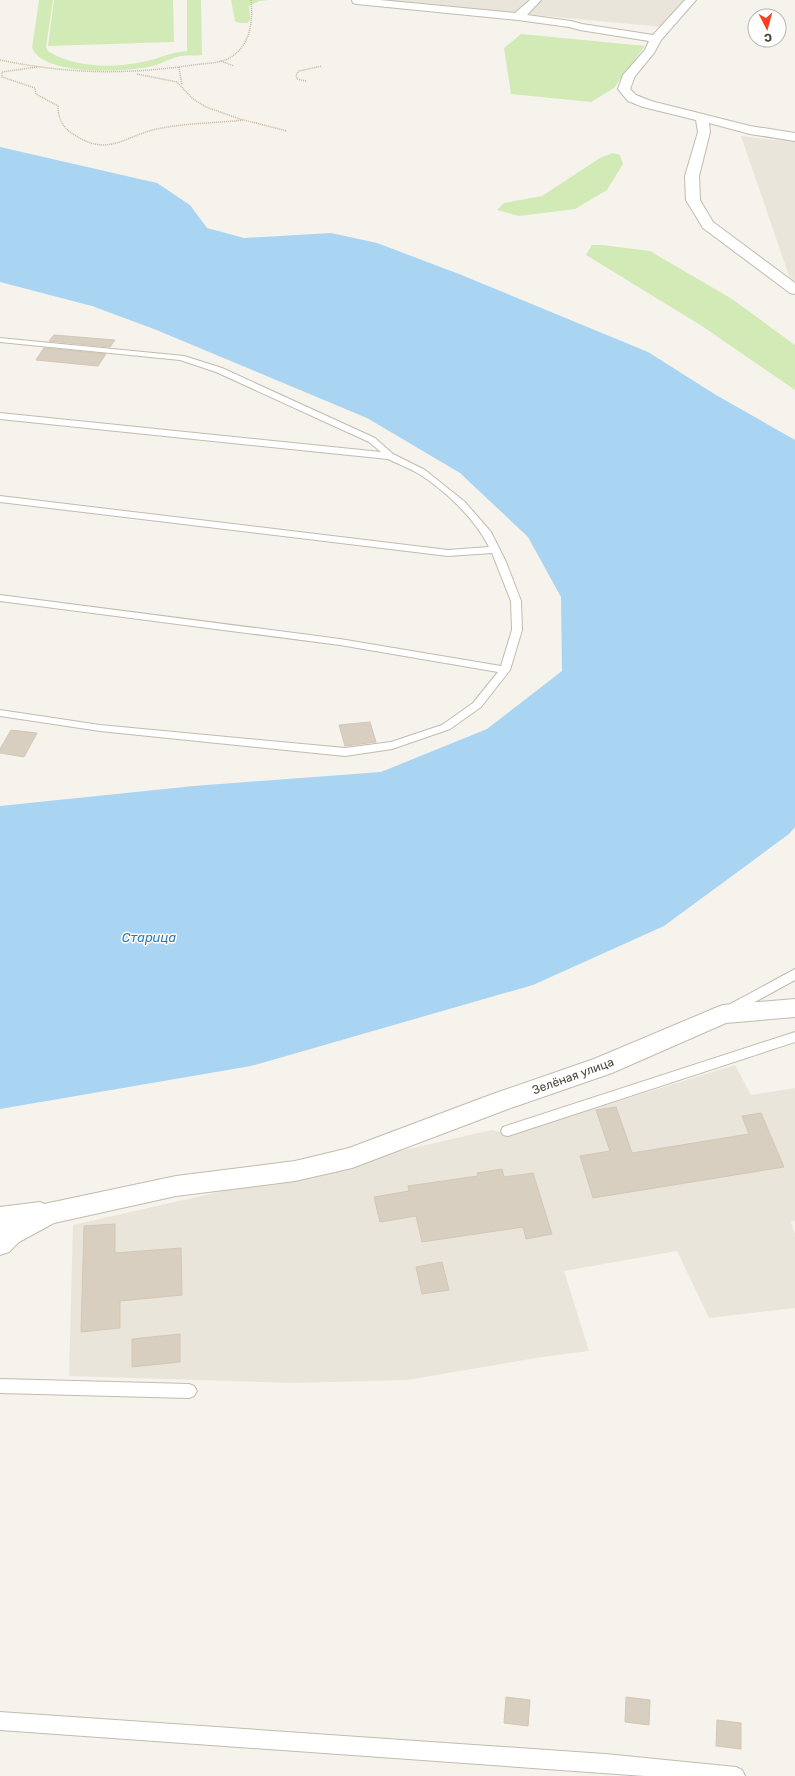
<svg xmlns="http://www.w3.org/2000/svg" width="795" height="1776" font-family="Rubik,sans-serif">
<rect width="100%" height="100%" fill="#f6f3ec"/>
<!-- residential -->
<g fill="#eae5da">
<polygon points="373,0 686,0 662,27"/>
<polygon points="741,136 772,140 795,140 795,281 789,276"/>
<polygon points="735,1065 751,1095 795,1088 795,1221 791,1222 795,1234 795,1308 709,1318 677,1251 564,1271 589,1351 542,1357 407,1380 292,1383 69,1376 73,1225 492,1130 510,1135"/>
</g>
<!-- green -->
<g fill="#d2eab5">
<path d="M39 0H53L46 47 48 51C74 68 113 68 142 62 160 59 169 52 187 51V0H201L202 55C195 56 187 55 181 56 170 58 160 65 148 67 123 72 44 76 32 48Z"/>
<polygon points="54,0 173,0 174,42 48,46"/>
<polygon points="231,0 269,0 259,1 249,6 250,19 248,23 239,23 235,21"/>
<polygon points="521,34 645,46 614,88 591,102 511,94 504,48"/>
<polygon points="612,153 620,155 623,164 607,190 575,209 519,216 497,210 504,203 542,196 600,158"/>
<polygon points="592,245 602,245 650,251 732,299 795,345 795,390 702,326 586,255"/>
</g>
<!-- water -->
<polygon fill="#a9d4f2" points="0,147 157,183 190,205 207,228 244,238 331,233 377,243 459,274 648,352 716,395 795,440 795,827 789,834 664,926 533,985 251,1066 0,1109 0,806 194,786 381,772 487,729 562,671 561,597 528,537 460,473 367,418 154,329 92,306 0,282"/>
<!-- building -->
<g fill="#d8cfc1" stroke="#d3c7b4">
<polygon points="54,335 115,340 110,347 49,341"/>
<polygon points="44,348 106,354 98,366 36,360"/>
<polygon points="370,722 376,742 345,746 339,725"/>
<polygon points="11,730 37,733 24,757 0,753 0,749"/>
<polygon points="616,1107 632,1153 749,1134 742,1116 761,1113 784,1167 593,1198 580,1156 610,1151 596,1110"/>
<polygon points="502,1169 504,1177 533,1173 552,1234 526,1239 523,1227 422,1242 416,1216 380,1222 374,1197 409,1191 408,1186 478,1176 477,1173"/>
<polygon points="115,1224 115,1253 181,1248 182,1295 120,1301 120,1328 81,1332 84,1226"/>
<polygon points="442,1262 449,1290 422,1294 416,1267"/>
<polygon points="180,1334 180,1362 132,1367 132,1339"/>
<polygon points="506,1697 530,1700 528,1726 504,1723"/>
<polygon points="626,1697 650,1700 649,1725 625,1722"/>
<polygon points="717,1720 741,1723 741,1749 716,1746"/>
</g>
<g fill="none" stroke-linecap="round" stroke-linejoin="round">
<!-- service casing -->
<g stroke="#c2bbae" stroke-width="2">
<g id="service">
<path d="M0 338 184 356 222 368 375 438 393 454 425 470 465 502 491 532 506 562 521 601 522 630 510 670 481 707 450 729 392 749 345 756 100 731 0 716V710L100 725 345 748 391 742 442 725 473 703 498 672 340 645 0 601V595L340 639 501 666 512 630 511 601 492 553 448 556 0 502V496L448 550 489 547C475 519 446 491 419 474 409 468 398 464 388 459L0 419V413L381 452 369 442 216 372 180 360 0 342Z"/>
<polygon points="795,969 795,980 733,1014 728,1016 723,1014 722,1011 723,1008"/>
<polygon points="795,1032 795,1042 508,1136 503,1135 501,1131 503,1127"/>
<polygon points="0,1379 189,1384 194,1386 197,1391 194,1396 189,1398 0,1393"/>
<polygon points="0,1712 605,1754 736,1767 742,1770 745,1776 645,1776 0,1730"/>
</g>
</g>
<!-- minor casing -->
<g stroke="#c2bbae" stroke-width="2">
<g id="minor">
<polygon points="352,0 380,0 515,13 530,0 541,0 527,15 571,21 582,24 653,35 685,0 696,0 661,40 654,53 635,76 630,89 636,95 651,101 750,126 795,133 795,141 750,134 709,123 710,132 699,176 700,200 713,222 795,283 795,294 790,293 703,228 686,200 685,176 698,132 696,120 643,107 628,101 618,89 623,75 645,50 649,41 580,30 569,27 518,20 357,4 353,3"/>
<polygon points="795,999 795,1017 726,1023 612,1073 508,1109 352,1168 295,1181 176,1196 54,1223 19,1242 9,1252 0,1255 0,1207 40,1202 44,1204 176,1176 295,1161 349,1148 490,1095 594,1059 715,1008 723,1005"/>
</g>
</g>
<!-- path -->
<g stroke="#c4b79f" stroke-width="1.5" stroke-dasharray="1 1" stroke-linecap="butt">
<path d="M0 60C68 74 124 75 193 65 206 63 223 64 234 55 251 42 253 20 251 0"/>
<polyline points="221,61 234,66"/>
<path d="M37 67 2 72V77L35 88 36 94 58 106C58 118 62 127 73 134 110 159 125 134 162 128 189 123 217 123 244 120"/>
<polyline points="179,67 182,85"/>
<polyline points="137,74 177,82 193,99 206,107 240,119 287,131"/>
<polyline points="306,81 297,79 296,75 299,71 322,66"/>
</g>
<!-- service -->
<use href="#service" fill="#fff" fill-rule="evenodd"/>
<!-- minor -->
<use href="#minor" fill="#fff" fill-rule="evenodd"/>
</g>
<g text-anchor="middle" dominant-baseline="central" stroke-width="3" stroke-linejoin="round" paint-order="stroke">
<!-- street labels -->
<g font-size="12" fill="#4b4439" stroke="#fff">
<text transform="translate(573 1076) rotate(-20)">Зелёная улица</text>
</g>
<!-- water labels -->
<g font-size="13" font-style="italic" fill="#2e7ab2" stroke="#fff">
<text x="149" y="937">Старица</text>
</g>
</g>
<!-- north arrow -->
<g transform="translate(767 28) rotate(174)"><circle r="19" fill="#ffffff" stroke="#b7b4b0"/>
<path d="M0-3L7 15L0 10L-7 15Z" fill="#fc3f1d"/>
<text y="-6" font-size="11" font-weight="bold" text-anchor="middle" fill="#4b4439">С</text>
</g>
</svg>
